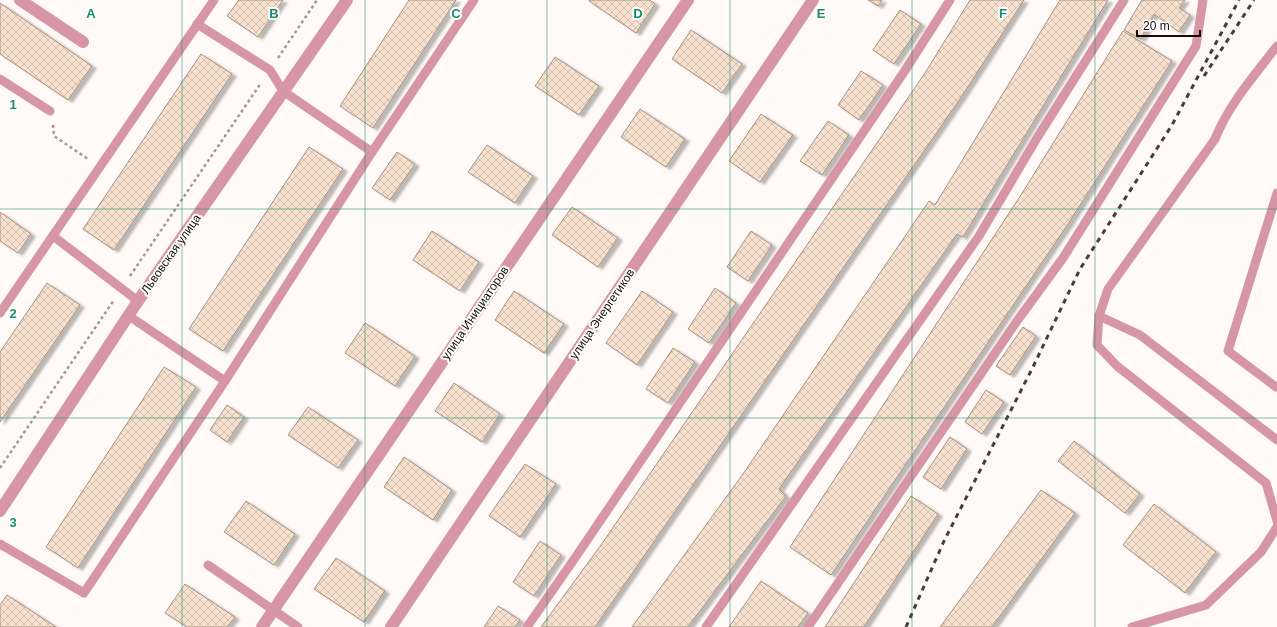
<svg xmlns="http://www.w3.org/2000/svg" width="1277" height="627" font-family="Helvetica,sans-serif">
<defs>
<pattern id="building-cross-hatch" width="8" height="8" patternUnits="userSpaceOnUse"><rect width="8" height="8" fill="#f6e0ce"/><path d="M0 0l8 8M0 8l8-8" fill="none" stroke="#d2bfaf"/></pattern>
<filter id="shadow"><feDropShadow dx="4.5" dy="2.5" stdDeviation="1" flood-color="#0004"/></filter>
</defs>
<rect width="100%" height="100%" fill="#fffaf7"/>
<!-- building -->
<g fill="url(#building-cross-hatch)" stroke="#a79281" filter="url(#shadow)">
<polygon points="239,0 283,0 258,37 227,16"/>
<polygon points="409,0 456,0 373,128 340,106"/>
<polygon points="589,0 650,0 655,4 636,33 589,1"/>
<polygon points="868,0 882,0 878,6"/>
<polygon points="970,0 1024,0 962,96 595,627 541,627 601,545 925,73"/>
<polygon points="1060,0 1108,0 963,237 957,234 779,489 786,496 688,627 632,627 743,474 929,201 935,205"/>
<polygon points="1142,0 1185,0 1179,8 1190,15 1179,32 1154,14 1141,39 1124,30"/>
<polygon points="0,3 92,66 68,100 0,54"/>
<polygon points="900,10 921,24 894,64 873,50"/>
<polygon points="691,30 742,64 722,93 672,59"/>
<polygon points="1123,31 1172,61 1068,224 831,575 790,547 1019,198"/>
<polygon points="201,54 232,74 114,250 83,229"/>
<polygon points="555,57 599,86 579,115 535,86"/>
<polygon points="861,71 883,85 859,120 838,105"/>
<polygon points="640,109 685,139 666,167 621,137"/>
<polygon points="761,114 793,135 760,182 729,161"/>
<polygon points="828,121 849,135 822,175 800,161"/>
<polygon points="487,145 533,176 515,203 468,172"/>
<polygon points="309,147 343,169 223,351 189,329"/>
<polygon points="397,152 415,164 390,200 372,188"/>
<polygon points="572,207 618,238 598,267 552,235"/>
<polygon points="0,212 31,234 18,253 0,241"/>
<polygon points="432,231 479,262 460,291 413,260"/>
<polygon points="751,231 772,245 748,281 727,267"/>
<polygon points="47,283 80,305 0,422 0,352"/>
<polygon points="715,288 736,303 709,343 688,329"/>
<polygon points="514,291 564,324 544,353 495,320"/>
<polygon points="642,291 673,312 637,365 606,343"/>
<polygon points="365,323 415,356 395,386 345,353"/>
<polygon points="1023,327 1036,336 1010,375 996,366"/>
<polygon points="673,348 695,362 668,403 646,389"/>
<polygon points="164,367 196,387 78,568 46,547"/>
<polygon points="454,383 500,414 482,442 435,411"/>
<polygon points="986,390 1004,402 982,434 965,422"/>
<polygon points="227,405 244,417 227,442 210,430"/>
<polygon points="308,407 358,440 338,468 288,435"/>
<polygon points="950,437 967,449 941,489 923,477"/>
<polygon points="1074,441 1140,494 1125,513 1058,461"/>
<polygon points="404,457 452,490 433,520 384,487"/>
<polygon points="525,464 556,484 520,537 489,516"/>
<polygon points="1041,490 1075,513 992,627 940,627"/>
<polygon points="911,496 938,514 864,627 825,627"/>
<polygon points="246,501 295,534 274,565 224,532"/>
<polygon points="1154,504 1216,552 1185,593 1123,545"/>
<polygon points="540,541 561,555 534,596 513,582"/>
<polygon points="336,558 385,591 364,622 314,589"/>
<polygon points="761,581 808,613 798,627 729,627"/>
<polygon points="185,584 235,617 227,627 187,627 165,613"/>
<polygon points="7,595 56,627 0,627 0,605"/>
<polygon points="498,606 520,620 515,627 484,627"/>
</g>
<g fill="none" stroke-linecap="round" stroke-linejoin="round">
<!-- path -->
<g stroke="#a09a96" stroke-width="2.5" stroke-dasharray="3 3" stroke-linecap="butt">
<polyline points="278,58 317,0"/>
<polyline points="53,125 54,136 88,159"/>
<polyline points="130,276 261,83"/>
<polyline points="0,468 114,300"/>
</g>
<!-- lane -->
<g stroke="#d796a4" stroke-width="9">
<polyline points="197,24 270,70 283,91 372,152"/>
<path d="M1277 46C1254 76 1229 104 1215 139L1108 289 1099 316 1097 345 1117 366 1266 483 1277 521"/>
<polyline points="0,79 50,111"/>
<polyline points="53,236 138,301 129,316 225,381"/>
<polyline points="0,313 214,0"/>
<polyline points="1099,316 1140,335 1277,440"/>
<polyline points="1276,387 1228,351 1277,193"/>
<polyline points="0,544 84,593 225,381 372,152 474,0"/>
<polyline points="208,565 298,627"/>
<polyline points="527,627 577,555 904,72 950,0"/>
<polyline points="706,627 979,236 1037,138 1124,0"/>
<polyline points="808,627 1017,321 1063,258 1196,46 1203,0"/>
<polyline points="1132,627 1206,605 1261,552 1277,527"/>
</g>
<!-- street -->
<g stroke="#d796a4" stroke-width="12">
<polyline points="20,0 83,42"/>
<polyline points="0,511 138,301 347,0"/>
<polyline points="262,627 688,0"/>
<polyline points="391,627 813,0"/>
</g>
<!-- rail -->
<g stroke="#453e39" stroke-width="3" stroke-dasharray="5 5" stroke-linecap="butt">
<polyline points="1204,76 1254,0"/>
<polyline points="906,627 944,541 1032,369 1080,269 1172,125 1239,0"/>
</g>
</g>
<!-- grid -->
<path fill="none" stroke="#1b8c6d" stroke-width="1" stroke-opacity="0.55" d="M182 0V627M365 0V627M547 0V627M730 0V627M912 0V627M1095 0V627M0 209H1277M0 418H1277"/>
<g text-anchor="middle" dominant-baseline="central" stroke-width="4" stroke-linejoin="round" paint-order="stroke">
<!-- street labels -->
<g font-size="12" fill="#130c06" stroke="#fff">
<text transform="translate(171 254) rotate(-55)">Львовская улица</text>
<text transform="translate(475 313) rotate(-56)">улица Инициаторов</text>
<text transform="translate(602 314) rotate(-56)">улица Энергетиков</text>
</g>
</g>
<g font-size="13" text-anchor="middle" font-weight="bold" fill="#1b8c6d" stroke="#fff" stroke-width="4" stroke-linejoin="round" paint-order="stroke">
<text x="91" y="18">A</text>
<text x="274" y="18">B</text>
<text x="456" y="18">C</text>
<text x="638" y="18">D</text>
<text x="821" y="18">E</text>
<text x="1003" y="18">F</text>
<text x="13" y="109">1</text>
<text x="13" y="318">2</text>
<text x="13" y="527">3</text>
</g>
<!-- scale -->
<path d="M1137 30v6h63v-6" fill="none" stroke="#130c06" stroke-width="2"/>
<text x="1143" y="30" font-size="12" fill="#130c06" stroke="#ffffff" stroke-width="3" paint-order="stroke">20 m</text>
</svg>
